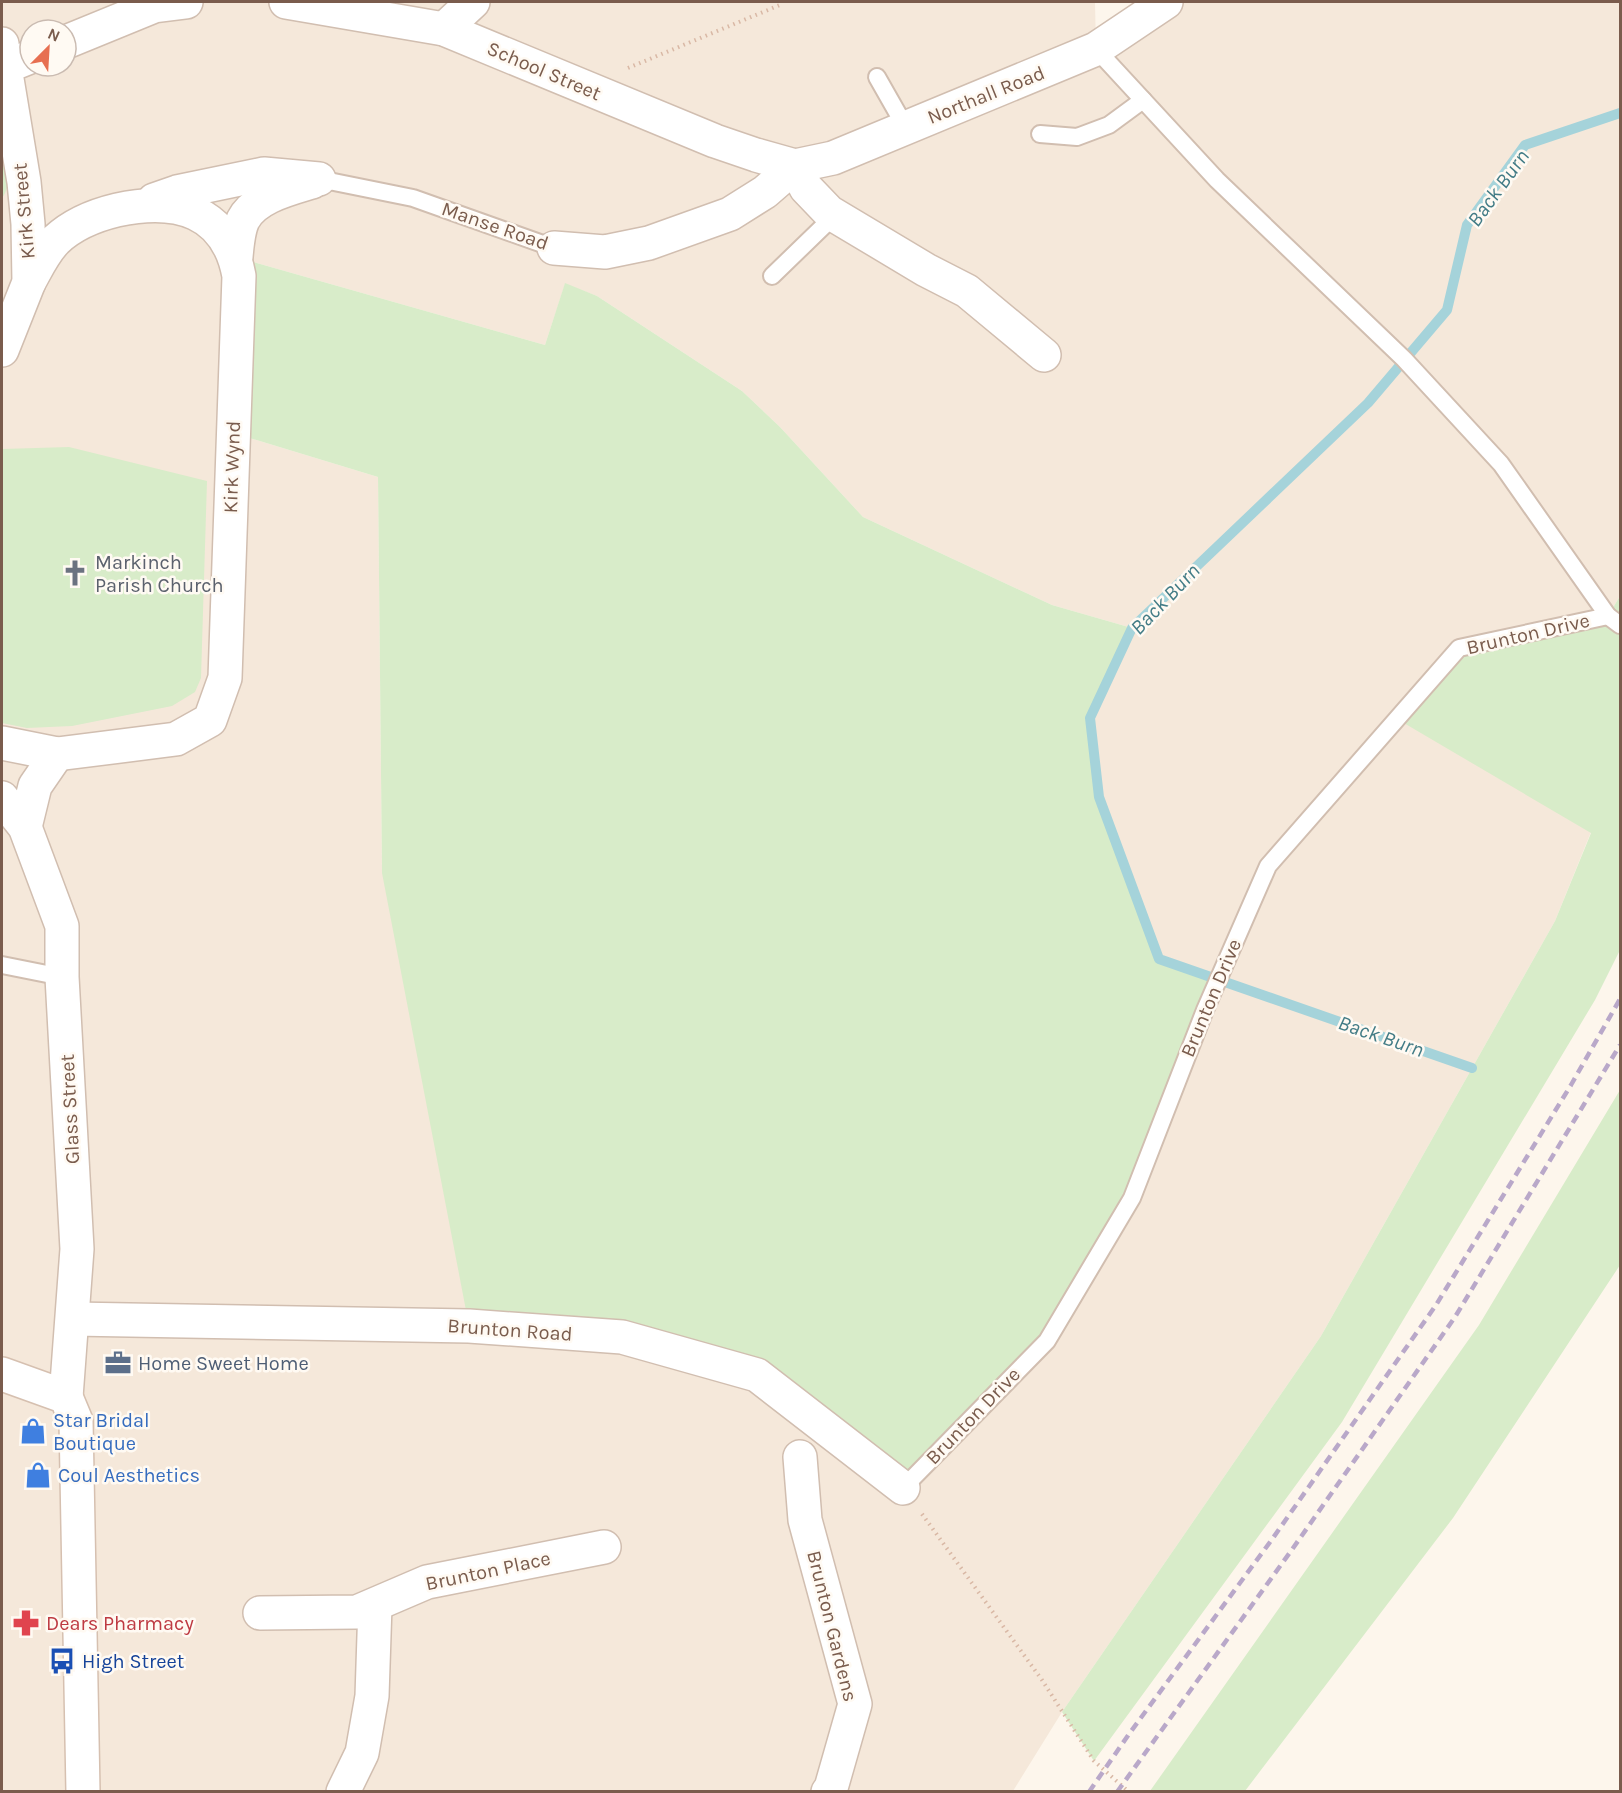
<svg xmlns="http://www.w3.org/2000/svg" width="1622" height="1793" font-family="Karla,sans-serif">
<rect width="100%" height="100%" fill="#fdf6ec"/>
<!-- residential -->
<path fill="#f5e8da" fill-rule="evenodd" d="M2 2H1093L1095 3 1096 48 1166 2H1620V596L1608 616 1397 718 1591 832 1555 921 1321 1336 1062 1712 1013 1791 2 1792ZM30 30H66V66H30ZM236 257 545 345 565 284 597 296 742 391 780 427 863 517 1052 605 1132 628 1090 718 1099 797 1159 959 1217 979 382 873 378 477 233 433Z"/>
<!-- green -->
<g fill="#d8ecc9">
<path d="M2 141C4 158 14 184 2 198Z"/>
<polygon points="236,257 545,345 565,283 597,296 742,391 780,427 863,517 1052,605 1132,628 1090,718 1099,797 1159,959 1218,979 1132,1198 1047,1341 903,1488 756,1375 469,1326 382,873 378,477 233,433"/>
<polygon points="69,447 207,481 201,678 195,692 172,706 72,726 27,728 2,723 2,449"/>
<polygon points="1620,596 1620,950 1595,1000 1342,1422 1094,1761 1062,1712 1321,1336 1555,921 1591,833 1397,719 1459,648 1608,616"/>
<polygon points="1620,1090 1620,1265 1453,1518 1245,1791 1150,1791 1479,1325"/>
</g>
<g fill="none" stroke-linecap="round" stroke-linejoin="round">
<!-- stream -->
<polyline stroke="#a5d3da" stroke-width="10" points="1472,1068 1159,959 1099,797 1090,718 1132,628 1368,403 1447,310 1467,225 1525,145 1620,113"/>
<!-- service casing -->
<g stroke="#d1beb0" stroke-width="20">
<g id="service">
<polyline points="1096,49 1217,180 1404,359 1501,464 1608,616 1620,625"/>
<polyline points="877,77 906,128"/>
<polyline points="1040,134 1077,137 1109,125 1143,100"/>
<polyline points="319,179 413,198 554,248"/>
<polyline points="772,276 835,215"/>
<polyline points="2,965 62,977"/>
<polyline points="903,1488 1047,1341 1132,1198 1205,1010 1268,866 1459,648 1608,616"/>
</g>
</g>
<!-- minor casing -->
<g stroke="#d1beb0" stroke-width="36">
<g id="minor">
<polyline points="286,2 444,29 715,141 756,155 795,166"/>
<polyline points="444,29 473,2"/>
<polyline points="66,42 154,6 186,2"/>
<polyline points="795,166 806,188 829,212 926,270 967,291 1044,355"/>
<polyline points="154,200 177,192 264,174 319,179"/>
<polyline points="554,248 605,252 649,243 730,214 765,192 795,166 833,158 1096,49 1166,2"/>
<path d="M236 257C237 245 238 231 243 220 255 197 289 189 312 182"/>
<polyline points="2,350 29,282 28,224 24,182 5,67 30,57"/>
<path d="M2 743 57 754 176 739 210 720 225 678 239 276C227 210 176 197 117 210 96 215 72 225 56 240 44 252 37 268 29 282"/>
<polyline points="2,798 25,827 62,926 62,977 77,1249 66,1397"/>
<polyline points="25,827 35,786 57,754"/>
<polyline points="73,1319 469,1326 622,1337 757,1375 903,1488"/>
<polyline points="800,1457 805,1520 855,1704 831,1788 828,1792"/>
<polyline points="260,1613 357,1612 427,1582 604,1547"/>
<polyline points="343,1792 362,1753 372,1696 375,1605"/>
</g>
</g>
<!-- tertiary casing -->
<g stroke="#d1beb0" stroke-width="36">
<polyline id="tertiary" points="2,44 5,67 2,70"/>
</g>
<!-- secondary casing -->
<g stroke="#d6c0b0" stroke-width="36">
<polyline id="secondary" points="2,1374 66,1397 76,1421 83,1792"/>
</g>
<!-- path -->
<g stroke="#d9b8a5" stroke-width="4" stroke-dasharray="1.5 4.5" stroke-linecap="butt">
<polyline points="628,68 780,5"/>
<polyline points="922,1514 1042,1680 1094,1761 1129,1792"/>
</g>
<!-- service -->
<use href="#service" stroke="#fff" stroke-width="16"/>
<!-- minor -->
<use href="#minor" stroke="#fff" stroke-width="33"/>
<!-- tertiary -->
<use href="#tertiary" stroke="#fff" stroke-width="33"/>
<!-- secondary -->
<use href="#secondary" stroke="#fff" stroke-width="33"/>
<!-- rail -->
<g stroke="#b9a8c9" stroke-width="4.5" stroke-dasharray="9 6" stroke-linecap="butt">
<polyline points="1089,1792 1129,1734 1273,1538 1436,1305 1571,1085 1620,999"/>
<polyline points="1117,1792 1291,1551 1455,1317 1620,1045"/>
</g>
</g>
<!-- icons -->
<defs>
<g id="church-bare" transform="scale(2.07)"><path d="M-1.2-6h2.4v3.5h3.3v2.4h-3.3V6h-2.4V-.1h-3.3v-2.4h3.3Z" fill="#6b7280" stroke="#fffaf3" stroke-width="2.5" paint-order="stroke"/></g>
<g id="office-bare" transform="scale(2.07)"><path d="M-6-3h4V-5.5h4V-3h4V5H-6ZM-1-4.5V-3h2v-1.5ZM-6 0V1H6V0Z" fill="#5c6f8a" stroke="#fffaf3" stroke-width="2.5" paint-order="stroke"/></g>
<g id="shop-bare" transform="scale(2.07)"><path d="M-5-2.5h2.3a2.7 3.5 0 0 1 5.4 0H5L5.5 6h-11ZM-1.5-2.5h3a1.5 2.3 0 0 0-3 0Z" fill="#3f7fe0" stroke="#fffaf3" stroke-width="2.5" paint-order="stroke"/></g>
<g id="pharmacy-bare" transform="scale(2.07)"><path d="M-2-6h4v4h4v4h-4v4h-4v-4h-4v-4h4Z" fill="#e0444e" stroke="#fffaf3" stroke-width="2.5" paint-order="stroke"/></g>
<g id="bus-bare" transform="scale(2.07)"><path d="M-5-6H5V4H4V6H2V4H-2V6H-4V4H-5ZM-3.5-4V0h7V-4ZM-3.5 1.2v1.5H-2V1.2ZM2 1.2v1.5H3.5V1.2Z" fill="#1a4fb4" stroke="#fffaf3" stroke-width="2.5" paint-order="stroke"/></g>
</defs>
<g fill-rule="evenodd">
<use href="#church-bare" x="75" y="573"/>
<use href="#office-bare" x="118" y="1363"/>
<use href="#shop-bare" x="33" y="1431"/>
<use href="#shop-bare" x="38" y="1475"/>
<use href="#pharmacy-bare" x="26" y="1623"/>
<use href="#bus-bare" x="62" y="1661"/>
</g>
<g text-anchor="middle" dominant-baseline="central" stroke-width="5" stroke-linejoin="round" paint-order="stroke">
<!-- street labels -->
<g font-size="20" fill="#7a5c4d" stroke="#fffaf3">
<text transform="translate(544 71) rotate(23)">School Street</text>
<text transform="translate(986 95) rotate(-22)">Northall Road</text>
<text transform="translate(24 211) rotate(-95)">Kirk Street</text>
<text transform="translate(495 226) rotate(19)">Manse Road</text>
<text transform="translate(232 467) rotate(-88)">Kirk Wynd</text>
<text transform="translate(1528 634) rotate(-13)">Brunton Drive</text>
<text transform="translate(1211 998) rotate(-67)">Brunton Drive</text>
<text transform="translate(70 1109) rotate(-93)">Glass Street</text>
<text transform="translate(510 1330) rotate(4)">Brunton Road</text>
<text transform="translate(973 1416) rotate(-46)">Brunton Drive</text>
<text transform="translate(488 1571) rotate(-12)">Brunton Place</text>
<text transform="translate(832 1626) rotate(76)">Brunton Gardens</text>
</g>
<!-- worship labels -->
<g font-size="20" fill="#5b616d" stroke="#fffaf3" text-anchor="start">
<text x="95" y="562">Markinch<tspan x="95" dy="23">Parish Church</tspan></text>
</g>
<!-- service labels -->
<g font-size="20" fill="#4e5e75" stroke="#fffaf3" text-anchor="start">
<text x="138" y="1363">Home Sweet Home</text>
</g>
<!-- shop labels -->
<g font-size="20" fill="#366cbe" stroke="#fffaf3" text-anchor="start">
<text x="53" y="1420">Star Bridal<tspan x="53" dy="23">Boutique</tspan></text>
<text x="58" y="1475">Coul Aesthetics</text>
</g>
<!-- health labels -->
<g font-size="20" fill="#be3a42" stroke="#fffaf3" text-anchor="start">
<text x="46" y="1623">Dears Pharmacy</text>
</g>
<!-- transit labels -->
<g font-size="20" fill="#164399" stroke="#fffaf3" text-anchor="start">
<text x="82" y="1661">High Street</text>
</g>
<!-- water labels -->
<g font-size="21" font-style="italic" fill="#437c86" stroke="#fffaf3">
<text transform="translate(1498 188) rotate(-54)">Back Burn</text>
<text transform="translate(1165 599) rotate(-46)">Back Burn</text>
<text transform="translate(1381 1036) rotate(19)">Back Burn</text>
</g>
</g>
<!-- border -->
<rect width="1622" height="1793" fill="none" stroke="#7a5c4d" stroke-width="6"/>
<!-- north arrow -->
<g transform="translate(48 48) rotate(24)"><circle r="28" fill="#fffaf3" stroke="#cabbb1" stroke-width="1.5"/>
<path d="M0-4.5L10 22L0 15L-10 22Z" fill="#e76f51"/>
<text y="-9" font-size="16" font-weight="bold" text-anchor="middle" fill="#7a5c4d">N</text>
</g>
</svg>
